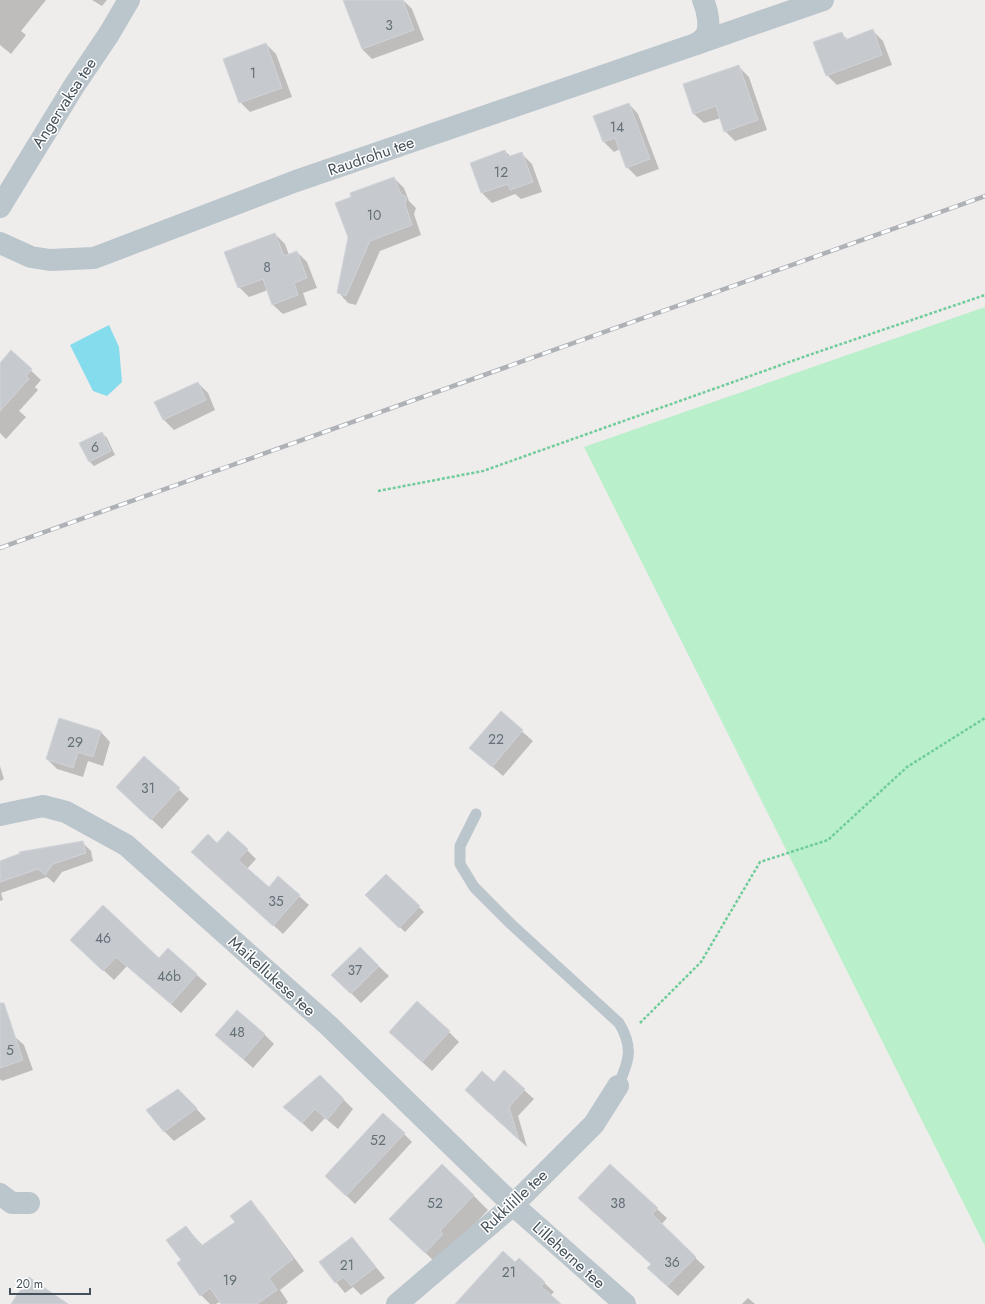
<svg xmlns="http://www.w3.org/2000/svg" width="985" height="1304" font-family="Jost,sans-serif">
<rect width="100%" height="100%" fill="#efecec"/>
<!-- green -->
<polygon fill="#b9efcb" points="985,307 985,1246 584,447"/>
<!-- water -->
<polygon fill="#85dced" points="109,325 119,347 122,382 107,396 93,391 70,345"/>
<!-- shadow -->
<g fill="#0003">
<polygon points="0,0 46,0 21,31 26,35 11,54 0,45"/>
<polygon points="92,0 107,0 102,6"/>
<polygon points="344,0 403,0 412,9 424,40 372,59 362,49"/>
<polygon points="873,31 883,41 892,65 837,85 827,75 841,33 848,40"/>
<polygon points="266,44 276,54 292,97 250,112 240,102"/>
<polygon points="739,67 749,77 767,130 735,141 725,131 721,118 704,123 694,114"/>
<polygon points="629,104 638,114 659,169 637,177 627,167 620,149 614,152 604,142 594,116"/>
<polygon points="505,151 511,157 522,154 532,164 542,192 521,199 515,194 492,203 482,193"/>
<polygon points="394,178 404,188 409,201 416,208 414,214 421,235 380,251 356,305 348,303 339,293 349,237 352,198"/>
<polygon points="275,234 285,244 289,255 297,252 307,262 317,288 303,293 307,305 283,314 273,305 268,290 249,297 239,287"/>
<polygon points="11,352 41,380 35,387 38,390 19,411 26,417 6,439 0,433 0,364"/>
<polygon points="198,383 208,393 215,410 174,430 164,420 156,402"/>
<polygon points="102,433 107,438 115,455 94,466 89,461"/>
<polygon points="501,713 533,741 503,776 471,748"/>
<polygon points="101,732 110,742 103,766 88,761 83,777 57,769 47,759"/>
<polygon points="145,758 189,799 162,829 127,797"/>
<polygon points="0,766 4,779 0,781"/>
<polygon points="82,842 91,851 93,861 62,872 54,883 47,877 1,893 3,900 0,901 0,861 23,854"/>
<polygon points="217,844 247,850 256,859 247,869 270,888 279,878 309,905 283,934 202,861"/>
<polygon points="386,875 424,912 405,932 366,895"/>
<polygon points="360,948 389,976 361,1003 333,975"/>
<polygon points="168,949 207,984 181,1013 127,966 114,980 82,950 159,959"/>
<polygon points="449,1032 459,1042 432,1071 400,1042"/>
<polygon points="264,1034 274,1044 253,1068 216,1035"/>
<polygon points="14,1036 24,1045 33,1070 2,1081 0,1079 0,1040"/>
<polygon points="504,1072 534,1099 518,1116 527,1147 475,1100"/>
<polygon points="320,1076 353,1109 338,1129 325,1118 312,1132 285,1107"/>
<polygon points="188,1100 206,1119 174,1141 164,1131"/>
<polygon points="404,1134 412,1142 355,1204 326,1176"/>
<polygon points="473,1195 488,1210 454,1246 440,1267 405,1233"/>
<polygon points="251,1202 262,1214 304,1271 280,1290 288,1302 286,1304 223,1304 221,1301 216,1304 210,1304 201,1295 183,1260 186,1227 203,1246 236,1222"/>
<polygon points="589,1208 657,1209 667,1218 661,1225 705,1267 678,1296 658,1278 652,1265"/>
<polygon points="352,1238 385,1278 361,1295 353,1287 345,1293 320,1263"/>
<polygon points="519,1259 554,1292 550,1296 559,1304 456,1304 515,1264"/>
<polygon points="748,1298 755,1304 742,1304"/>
</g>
<!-- building -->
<g fill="#c6cacf" stroke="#d0d3d8">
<polygon points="343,0 403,0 414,30 362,49"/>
<polygon points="873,29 882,55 826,76 813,42 842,32 845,40"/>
<polygon points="266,43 282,88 239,103 223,59"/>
<polygon points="739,65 758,120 724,132 716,106 693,114 683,84"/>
<polygon points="629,103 650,159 626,168 615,138 603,142 593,116"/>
<polygon points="505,150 507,157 522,152 533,182 510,190 508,184 481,193 470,163"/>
<polygon points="394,177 401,194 407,197 405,204 412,225 370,241 346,296 337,293 348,237 335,203 351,197 350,193"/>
<polygon points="275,233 284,256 297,251 307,278 294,283 298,295 272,305 263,279 238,288 224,252"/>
<polygon points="11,350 32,369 26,376 29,379 0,411 0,363"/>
<polygon points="198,382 206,400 163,420 154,402"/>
<polygon points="102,432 111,451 89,462 79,443"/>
<polygon points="501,711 523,730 492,767 469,748"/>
<polygon points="59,718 101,731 93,757 78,752 73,768 46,759"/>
<polygon points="144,756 180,788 151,820 116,787"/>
<polygon points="228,831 248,849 238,860 269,887 278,876 300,895 273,926 191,852 208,834 217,843"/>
<polygon points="83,841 86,853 53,864 45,875 38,869 0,882 0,861 21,853 19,852"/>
<polygon points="386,874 420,906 399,928 365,895"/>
<polygon points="103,905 159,958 168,948 197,974 171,1004 116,957 103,971 70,940"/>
<polygon points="360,947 379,966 351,994 331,975"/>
<polygon points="417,1001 450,1031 422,1062 389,1032"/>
<polygon points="0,1003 4,1003 23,1060 0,1068"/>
<polygon points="237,1010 265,1034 243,1059 215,1035"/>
<polygon points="504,1070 525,1089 509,1107 519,1140 465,1090 482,1071 494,1082"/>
<polygon points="320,1075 344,1099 327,1120 315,1109 302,1123 283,1107"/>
<polygon points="178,1089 197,1108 164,1132 146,1110"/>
<polygon points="383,1113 405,1133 346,1196 325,1176"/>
<polygon points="442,1164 474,1195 440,1231 443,1234 425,1253 389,1219"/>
<polygon points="610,1164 658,1208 652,1214 696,1257 667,1286 647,1268 651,1264 578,1198"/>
<polygon points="251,1200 293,1259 269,1278 277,1290 257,1304 221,1304 210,1288 200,1296 177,1263 181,1260 166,1240 186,1226 201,1246 235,1222 230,1216"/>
<polygon points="352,1237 376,1267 351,1286 344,1277 335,1283 319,1262"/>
<polygon points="503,1251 515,1262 519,1258 545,1282 541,1286 561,1304 455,1304"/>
<polygon points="29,1277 68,1304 11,1304"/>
</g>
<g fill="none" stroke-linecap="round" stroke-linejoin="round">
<!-- path -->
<g stroke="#70cd9a" stroke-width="2.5" stroke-dasharray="3 2" stroke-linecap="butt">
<polyline points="378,491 483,471 809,355 985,295"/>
<polyline points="640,1023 701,962 760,862 828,840 907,767 985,718"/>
</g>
<!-- lane -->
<path stroke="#bac5cc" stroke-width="11" d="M476 814 460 846V864L474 887 512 925 619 1023C634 1048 629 1061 618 1086"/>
<!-- street -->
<g stroke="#bac5cc" stroke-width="22">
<polyline points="696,44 823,0"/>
<polyline points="0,207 74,86 109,34 129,0"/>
<path d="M0 243 31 257 50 260 94 258 296 181 696 44C699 42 704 38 706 35 711 26 707 9 703 0"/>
<polyline points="0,815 43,806 66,812 126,845 329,1026 513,1205 625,1304"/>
<polyline points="0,1194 12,1203 29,1203"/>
<polyline points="397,1304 513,1205 594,1124 618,1086"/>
</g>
<!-- rail casing -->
<g stroke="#aeb2b7" stroke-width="4.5">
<polyline id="rail" points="0,548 985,196"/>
</g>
<!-- rail -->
<use href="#rail" stroke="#fff" stroke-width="3" stroke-dasharray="9" stroke-linecap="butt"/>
</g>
<g text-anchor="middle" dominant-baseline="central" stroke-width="3" stroke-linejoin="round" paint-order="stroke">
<!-- number labels -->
<g font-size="14" fill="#646f77">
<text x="389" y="25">3</text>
<text x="253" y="73">1</text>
<text x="617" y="127">14</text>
<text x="501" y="172">12</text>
<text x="374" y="215">10</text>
<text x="267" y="267">8</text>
<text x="95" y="447">6</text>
<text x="496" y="739">22</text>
<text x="75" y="742">29</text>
<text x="148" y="788">31</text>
<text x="276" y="901">35</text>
<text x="103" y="938">46</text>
<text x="355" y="970">37</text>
<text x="169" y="976">46b</text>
<text x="237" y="1032">48</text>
<text x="10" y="1050">5</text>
<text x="378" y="1140">52</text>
<text x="435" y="1203">52</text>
<text x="618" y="1203">38</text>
<text x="672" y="1262">36</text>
<text x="347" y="1265">21</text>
<text x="509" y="1272">21</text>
<text x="230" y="1280">19</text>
</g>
<!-- street labels -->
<g font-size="16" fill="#44515a" stroke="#fff">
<text transform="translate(64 103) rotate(-57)">Angervaksa tee</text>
<text transform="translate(371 156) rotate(-19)">Raudrohu tee</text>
<text transform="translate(272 976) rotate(42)">Maikellukese tee</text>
<text transform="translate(514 1201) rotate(-43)">Rukkilille tee</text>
<text transform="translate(569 1255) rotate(42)">Lilleherne tee</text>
</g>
</g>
<!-- scale -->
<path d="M10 1288v6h80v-6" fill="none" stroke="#44515a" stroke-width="2"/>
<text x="16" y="1288" font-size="12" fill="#44515a" stroke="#ffffff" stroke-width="3" paint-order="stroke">20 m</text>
</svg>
